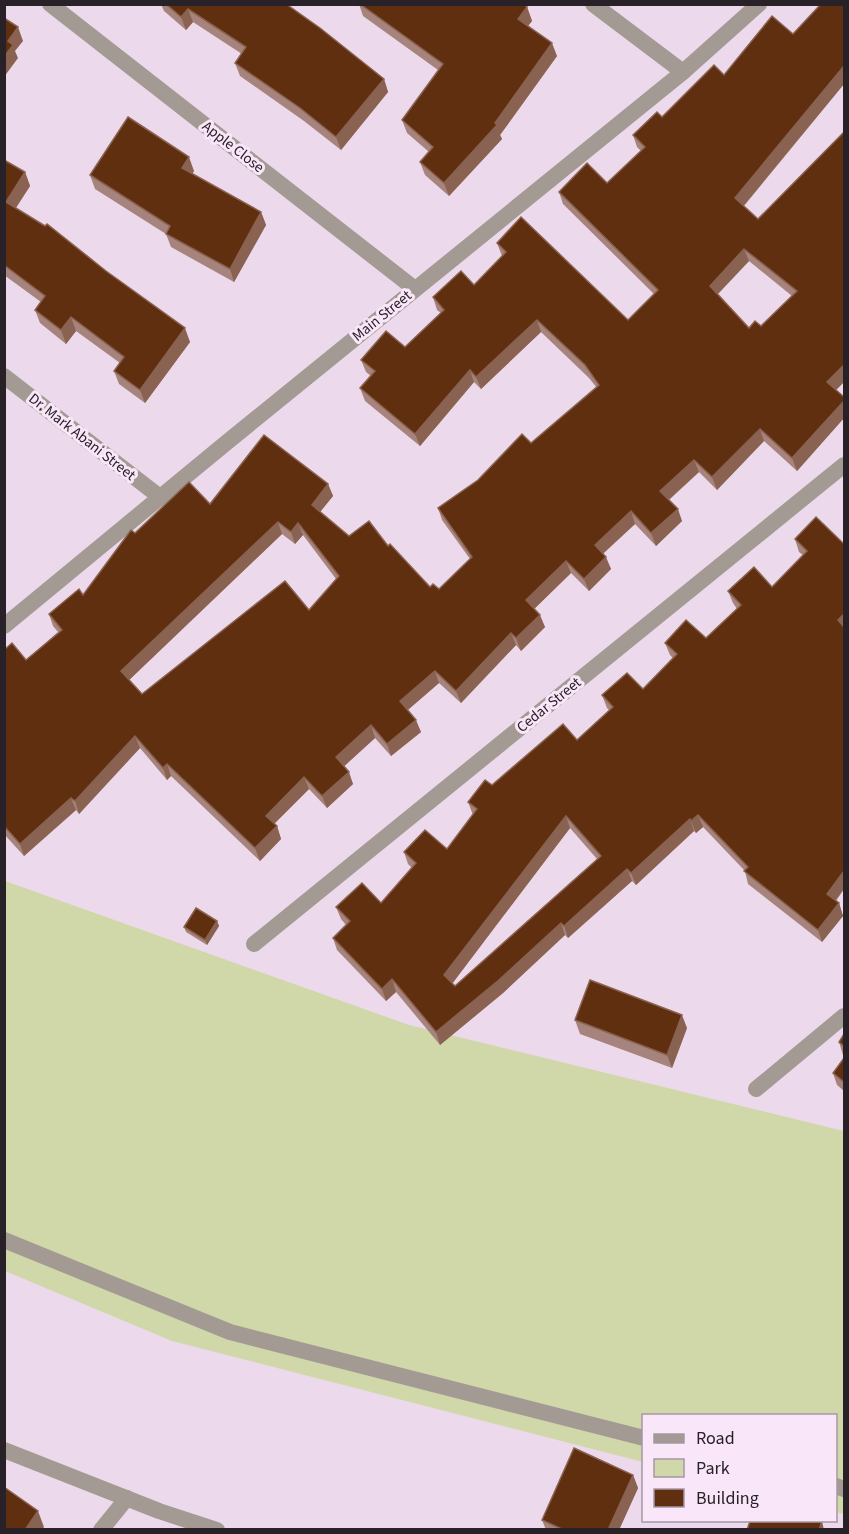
<svg xmlns="http://www.w3.org/2000/svg" width="849" height="1534" font-family="'Source Sans 3',sans-serif">
<rect width="100%" height="100%" fill="#ecd9eb"/>
<!-- green -->
<polygon fill="#d0d8aa" points="5,881 409,1025 844,1131 844,1514 836,1512 836,1416 644,1416 643,1462 172,1341 5,1271"/>
<g fill="none" stroke-linecap="round" stroke-linejoin="round">
<!-- minor -->
<g stroke="#a39a93" stroke-width="16">
<polyline points="50,4 415,289"/>
<polyline points="593,4 683,72"/>
<polyline points="4,376 160,497"/>
<polyline points="4,626 226,443 683,72 759,4"/>
<polyline points="254,944 844,465"/>
<polyline points="756,1089 844,1016"/>
<polyline points="4,1240 230,1332 644,1438"/>
<polyline points="4,1450 159,1511 217,1530"/>
<polyline points="836,1486 844,1489"/>
<polyline points="101,1530 127,1498"/>
</g>
</g>
<!-- wall -->
<g fill="#a6847d" fill-rule="evenodd">
<polygon points="161,4 286,4 384,79 388,92 341,150 304,121 240,76 235,63 242,54 193,22 186,30 164,11"/>
<polygon points="359,4 523,4 527,7 532,21 528,26 557,56 500,135 502,139 449,196 425,175 420,162 429,152 407,133 402,120 438,70 363,16"/>
<path d="M724 75 844 84 744 206 758 219 844 132V382L836 390 844 397V418L797 471 764 441 717 490 699 472 669 500 682 521 656 546 635 524 603 554 611 569 589 591 571 573 534 609 545 627 521 651 516 645 461 703 439 683 408 710 421 732 391 756 375 738 344 766 353 784 327 808 309 789 274 824 277 826 281 839 260 861 171 776 167 780 140 748 79 814 76 810 24 856 4 834V650L26 660 58 632 53 626 49 614 83 595 135 533 210 504 328 484 333 496 320 512 349 536 388 546 430 587 439 589 470 559 442 520 438 508 531 443 597 388 589 378 541 332 481 389 474 382 420 446 365 401 360 388 371 376 366 372 361 360 405 347 441 313 437 310 433 297 474 285 502 256 497 243 628 320 654 294 563 204 559 192 607 183 641 151 637 147 633 135 662 117ZM749 261 792 296 761 326 749 328 718 294ZM282 534 295 544 303 535 336 579 309 610 142 694 129 680Z"/>
<polygon points="4,160 25,172 30,186 16,208 190,342 145,403 119,384 114,371 120,363 76,331 66,344 40,323 35,310 41,302 4,275"/>
<polygon points="194,171 192,174 261,212 266,225 234,282 171,247 166,234 95,189 90,175"/>
<path d="M816 517 844 889 836 901 839 903 843 916 822 942 748 884 745 871 703 827 696 833 694 831 636 885 632 881 568 938 565 935 503 993 440 1045 396 992 386 1001 337 950 333 938 346 925 341 919 336 907 381 903 412 868 408 864 404 852 447 849 473 815 468 802 492 785 577 740 609 710 607 708 602 695 643 689 673 658 670 655 665 643 706 638 737 609 733 603 728 591 772 587 803 555 799 552 795 539ZM570 828 597 859 455 986 452 983Z"/>
<polygon points="217,921 219,926 207,945 186,932 184,927"/>
<polygon points="575,1020 687,1028 672,1068 580,1034"/>
<polygon points="844,1034 844,1056 843,1055 839,1042"/>
<polygon points="844,1058 844,1091 837,1085 833,1073"/>
<polygon points="633,1475 638,1488 619,1530 546,1530 542,1520"/>
</g>
<!-- shaded-wall -->
<g fill="#8a6251">
<polygon points="527,7 532,21 523,32 518,19"/>
<polygon points="188,9 193,22 186,30 181,17"/>
<polygon points="18,27 23,41 15,51 18,58 4,77 4,57 8,41"/>
<polygon points="552,43 557,56 500,135 502,139 449,196 444,183 495,123"/>
<polygon points="844,66 844,84 740,210 735,198"/>
<polygon points="384,79 388,92 341,150 336,137"/>
<polygon points="189,157 194,171 187,182 182,168"/>
<polygon points="25,172 30,186 11,215 6,202"/>
<polygon points="261,212 266,225 234,282 230,269"/>
<polygon points="744,249 749,261 714,298 710,286"/>
<polygon points="71,317 76,331 66,344 61,330"/>
<polygon points="537,320 541,332 481,389 476,377"/>
<polygon points="185,328 190,342 145,403 140,390"/>
<polygon points="844,365 844,382 832,394 827,382"/>
<polygon points="470,370 474,382 420,446 415,434"/>
<polygon points="844,401 844,418 797,471 792,458"/>
<polygon points="760,429 764,441 717,490 712,477"/>
<polygon points="694,460 699,472 665,503 660,491"/>
<polygon points="328,484 333,496 316,517 312,505"/>
<polygon points="678,509 682,521 656,546 651,533"/>
<polygon points="631,511 635,524 599,557 595,545"/>
<polygon points="278,522 282,534 126,683 121,671"/>
<polygon points="298,523 303,535 295,544 291,532"/>
<polygon points="606,557 611,569 589,591 584,579"/>
<polygon points="566,561 571,573 530,613 526,600"/>
<polygon points="844,614 844,631 838,620"/>
<polygon points="540,615 545,627 521,651 516,638"/>
<polygon points="511,633 516,645 461,703 456,691"/>
<polygon points="435,671 439,683 404,713 400,701"/>
<polygon points="416,720 421,732 391,756 387,744"/>
<polygon points="371,725 375,738 340,770 336,757"/>
<polygon points="135,736 140,748 79,814 75,801"/>
<polygon points="167,764 171,776 167,780 163,768"/>
<polygon points="349,772 353,784 327,808 322,796"/>
<polygon points="304,777 309,789 270,828 266,816"/>
<polygon points="71,798 76,810 24,856 20,844"/>
<polygon points="698,815 703,827 696,833 691,821"/>
<polygon points="566,816 570,828 449,988 444,975"/>
<polygon points="690,819 694,831 636,885 631,873"/>
<polygon points="277,826 281,839 260,861 255,848"/>
<polygon points="627,869 632,881 568,938 564,926"/>
<polygon points="844,871 844,889 831,906 827,894"/>
<polygon points="839,903 843,916 822,942 818,930"/>
<polygon points="217,921 219,926 207,945 205,940"/>
<polygon points="561,923 565,935 503,993 440,1045 436,1032"/>
<polygon points="392,979 396,992 386,1001 382,989"/>
<polygon points="682,1015 687,1028 672,1068 667,1055"/>
<polygon points="633,1475 638,1488 619,1530 608,1530"/>
<polygon points="38,1511 44,1527 42,1530 25,1530"/>
<polygon points="817,1521 821,1521 821,1523 822,1521 824,1530 819,1530"/>
</g>
<!-- building -->
<g fill="#602f0f" stroke="#8a6251" stroke-width="1.5" fill-rule="evenodd">
<polygon points="166,4 286,4 320,28 384,79 336,137 300,108 235,63 246,47 188,9 181,17"/>
<polygon points="360,4 523,4 527,7 518,19 552,43 495,123 497,125 444,183 420,162 433,147 402,120 443,64"/>
<path d="M821 4H844V66L735 198 758 219 844 132V365L827 382 844 397V401L792 458 760 429 712 477 694 460 660 491 678 509 651 533 631 511 595 545 606 557 584 579 566 561 526 600 540 615 516 638 511 633 456 691 435 671 400 701 416 720 387 744 371 725 336 757 349 772 322 796 304 777 266 816 277 826 255 848 167 764 163 768 135 736 75 801 71 798 20 844 4 826V650L12 643 26 660 62 630 49 614 79 589 83 595 131 530 135 533 189 482 210 504 264 435 328 484 312 505 349 536 369 521 388 546 390 544 430 587 433 584 439 589 472 557 438 508 478 480 522 434 531 443 599 385 585 365 537 320 476 377 470 370 415 434 360 388 375 371 361 360 386 331 405 347 444 310 433 297 461 271 474 285 506 252 497 243 521 217 628 320 658 290 559 192 587 163 607 183 645 147 633 135 657 112 662 117 714 65 724 75 772 16 793 34ZM744 249 797 291 761 326 755 321 749 328 710 286ZM278 522 291 532 298 523 339 576 309 610 285 581 142 694 121 671Z"/>
<polygon points="4,18 18,27 8,41 13,45 4,57"/>
<polygon points="128,117 189,157 182,168 261,212 230,269 166,234 170,226 90,175"/>
<polygon points="4,160 25,172 6,202 45,226 47,224 106,271 185,328 140,390 114,371 124,357 71,317 61,330 35,310 45,296 4,265"/>
<path d="M816 517 844 544V614L838 620 844 627V871L827 894 839 903 818 930 744 871 748 867 698 815 691 821 690 819 631 873 627 869 564 926 561 923 499 980 436 1032 392 979 382 989 333 938 350 921 336 907 362 883 381 903 416 863 404 852 425 830 447 849 477 809 468 802 485 780 492 785 563 724 577 740 613 707 602 695 627 673 643 689 677 654 665 643 686 620 706 638 741 605 728 591 754 567 772 587 807 551 795 539ZM566 816 601 856 455 986 444 975Z"/>
<polygon points="196,908 217,921 205,940 184,927"/>
<polygon points="590,980 682,1015 667,1055 575,1020"/>
<polygon points="844,1034 844,1046 839,1042"/>
<polygon points="844,1058 844,1082 833,1073"/>
<polygon points="574,1448 633,1475 608,1530 564,1530 542,1520"/>
<polygon points="4,1487 38,1511 25,1530 4,1530"/>
<polygon points="750,1521 822,1521 819,1530 747,1530"/>
</g>
<g text-anchor="middle" dominant-baseline="central" stroke-width="6" stroke-linejoin="round" paint-order="stroke">
<!-- street labels -->
<g font-size="15" fill="#282128" stroke="#f9e6f8">
<text transform="translate(233 147) rotate(38)">Apple Close</text>
<text transform="translate(382 316) rotate(-39)">Main Street</text>
<text transform="translate(82 437) rotate(38)">Dr. Mark Abani Street</text>
<text transform="translate(549 705) rotate(-39)">Cedar Street</text>
</g>
</g>
<!-- border -->
<rect width="849" height="1534" fill="none" stroke="#282128" stroke-width="12"/>
<!-- legend -->
<rect x="642" y="1414" width="195" height="108" fill="#f9e6f8" stroke="#a597a5" stroke-width="1.5"/>
<rect x="654" y="1434" width="30" height="9" fill="#a39a93" stroke="#a597a5" stroke-width="1.5"/>
<text x="696" y="1444" font-size="18" fill="#282128">Road</text>
<rect x="654" y="1459" width="30" height="18" fill="#d0d8aa" stroke="#a597a5" stroke-width="1.5"/>
<text x="696" y="1474" font-size="18" fill="#282128">Park</text>
<rect x="654" y="1489" width="30" height="18" fill="#602f0f" stroke="#a597a5" stroke-width="1.5"/>
<text x="696" y="1504" font-size="18" fill="#282128">Building</text>
</svg>
